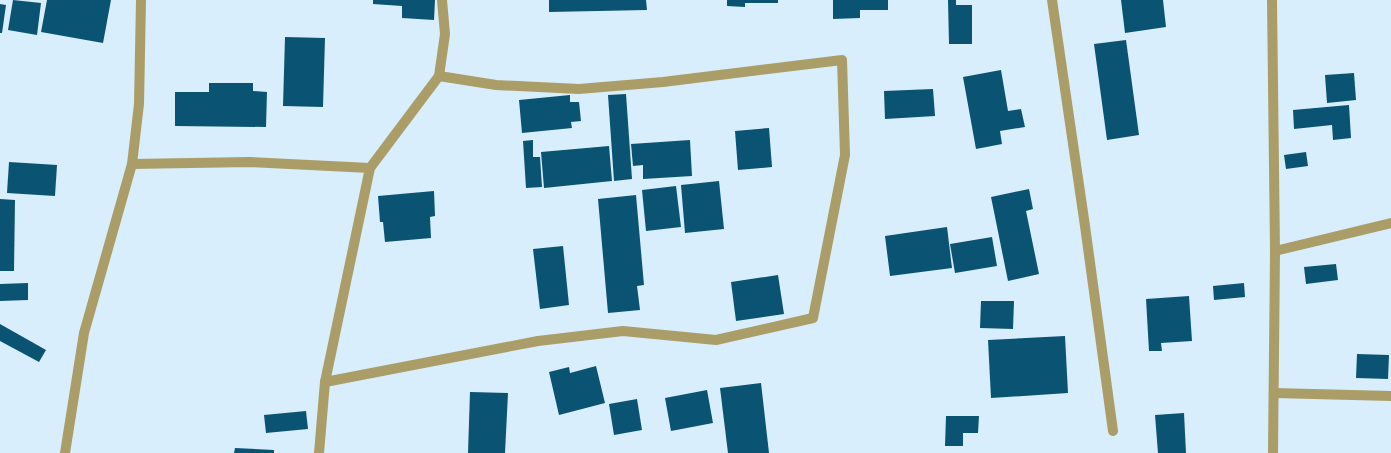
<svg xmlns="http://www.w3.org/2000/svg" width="1391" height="453" font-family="'Asap Condensed',sans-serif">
<rect width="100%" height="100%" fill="#d8eefc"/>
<!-- building -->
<g fill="#0b5373">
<polygon points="13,0 41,3 37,35 8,30"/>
<polygon points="47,0 111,0 103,43 41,32"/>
<polygon points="373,0 435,0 434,20 402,18 402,6 373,4"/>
<polygon points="549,0 646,0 647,10 549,12"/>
<polygon points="727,0 778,0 778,3 745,3 745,7 727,6"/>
<polygon points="833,0 888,0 888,10 860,10 860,18 833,19"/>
<polygon points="948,0 956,0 956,5 972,5 972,44 949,44"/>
<polygon points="1121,0 1163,0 1166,27 1125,33"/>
<polygon points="0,4 6,5 2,33 0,33"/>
<polygon points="285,37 325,38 323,107 283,106"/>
<polygon points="1126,40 1139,135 1107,140 1094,44"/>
<polygon points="1001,70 1008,111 1021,109 1025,127 1000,131 1002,144 976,149 963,77"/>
<polygon points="1354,73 1356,100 1327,103 1325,75"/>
<polygon points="209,83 253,83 253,91 267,92 266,127 175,126 175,92 209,92"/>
<polygon points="933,89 935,116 885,119 884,91"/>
<polygon points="626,94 632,179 614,181 608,95"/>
<polygon points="570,95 570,102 579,102 581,121 571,122 572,128 522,133 519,100"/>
<polygon points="1349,105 1351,138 1333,140 1332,125 1294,129 1293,110"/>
<polygon points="769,128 772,167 738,170 735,131"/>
<polygon points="533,140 533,157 540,157 542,187 526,188 523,141"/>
<polygon points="690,140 692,176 643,179 643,165 633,166 631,144"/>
<polygon points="609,146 612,181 544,188 541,152"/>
<polygon points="1306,152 1308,166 1286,169 1284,155"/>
<polygon points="9,162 57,165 55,196 7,193"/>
<polygon points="719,181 724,229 685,233 681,185"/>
<polygon points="676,186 681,227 646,231 642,190"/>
<polygon points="1029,189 1033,209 1026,211 1039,274 1008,281 991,197"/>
<polygon points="434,191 435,216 430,217 431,238 385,242 383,222 380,222 378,196"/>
<polygon points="636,195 644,285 637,286 640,310 608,313 598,199"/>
<polygon points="0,199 15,200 14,271 0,271"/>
<polygon points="947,227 952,268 890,276 885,236"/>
<polygon points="992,237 997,266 955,273 950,244"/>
<polygon points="563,246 569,305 540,309 533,249"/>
<polygon points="1336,264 1338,280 1306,284 1304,267"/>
<polygon points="778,275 784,314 736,321 731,282"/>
<polygon points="28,283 28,300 0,301 0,284"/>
<polygon points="1244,283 1245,297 1214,300 1213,286"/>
<polygon points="1189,296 1192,341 1161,343 1162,351 1149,351 1146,299"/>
<polygon points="981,301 1014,301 1013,329 980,328"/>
<polygon points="0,324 46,350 39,362 0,341"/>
<polygon points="1065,336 1068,393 991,398 988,340"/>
<polygon points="1357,354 1389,355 1388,379 1356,378"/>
<polygon points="596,366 605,403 559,415 549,372 569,367 570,373"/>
<polygon points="761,383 769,453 728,453 720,388"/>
<polygon points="707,390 713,423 671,431 665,398"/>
<polygon points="470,392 508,393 505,453 468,453"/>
<polygon points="637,399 642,430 614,435 609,404"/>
<polygon points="306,411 308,429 266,433 264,415"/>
<polygon points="1184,413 1186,453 1158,453 1155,415"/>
<polygon points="946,416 979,416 978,433 963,433 963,446 945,446"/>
<polygon points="235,448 274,450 274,453 234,453"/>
</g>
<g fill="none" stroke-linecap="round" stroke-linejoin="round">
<!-- minor -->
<g stroke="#ab9d67" stroke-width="10">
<polyline points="1052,0 1085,226 1113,431"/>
<polyline points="1272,0 1275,251 1273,453"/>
<polyline points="132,164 250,162 370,168"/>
<polyline points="1275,251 1391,223"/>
<polyline points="325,382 538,341 623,331 716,340 813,318 845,155 842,60 663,82 579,89 496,85 439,76"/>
<polyline points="1274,393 1391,396"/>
<polyline points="65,453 84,333 132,164 139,104 141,0"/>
<polyline points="319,453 325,382 370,168 439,76 445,34 442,0"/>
</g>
</g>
</svg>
